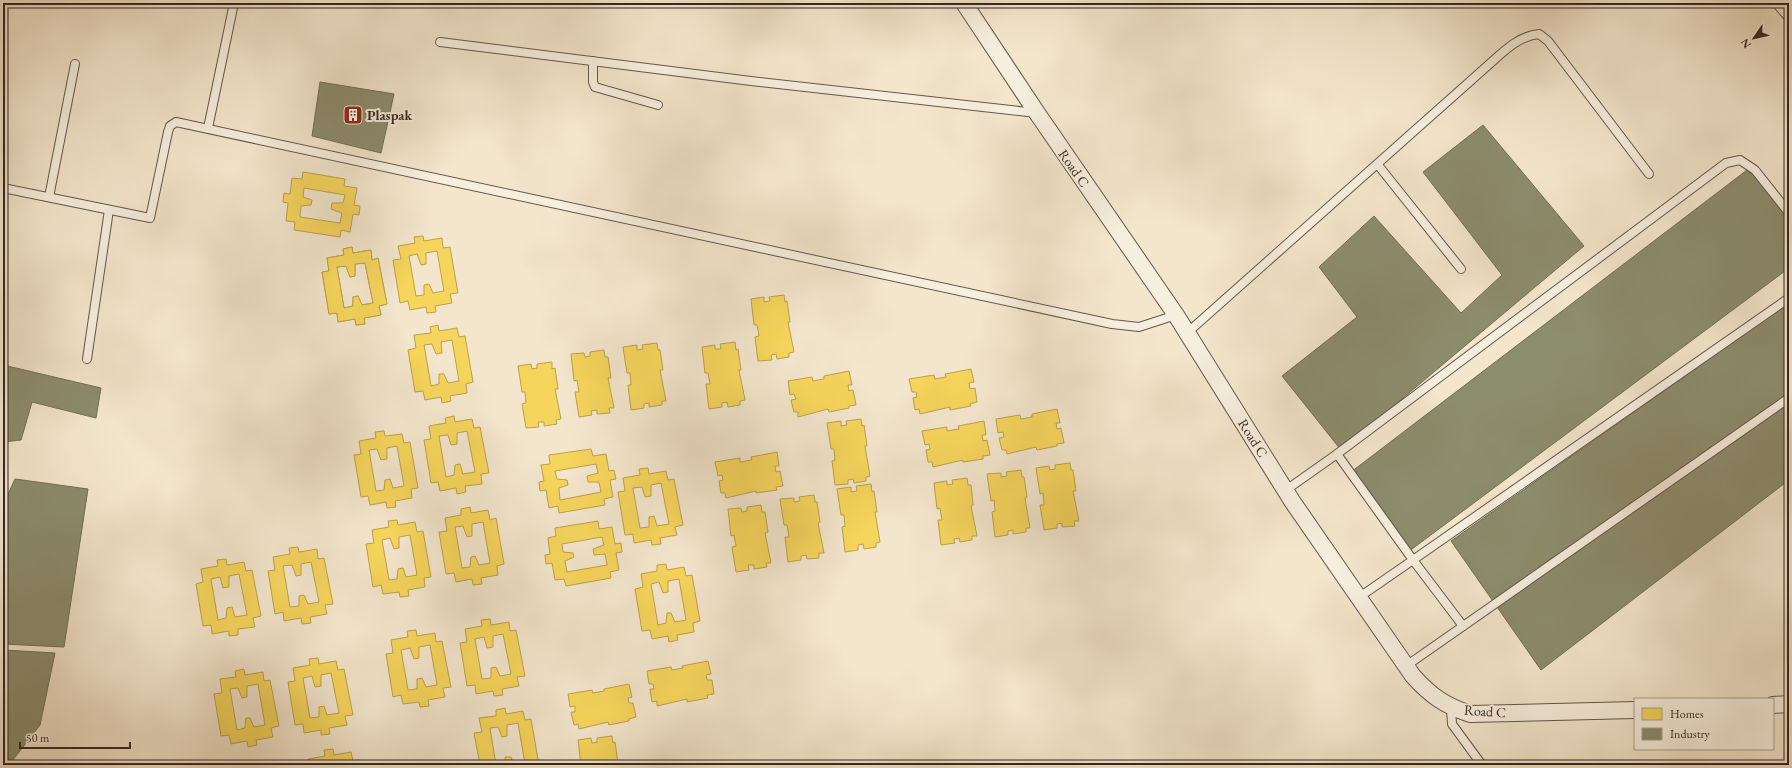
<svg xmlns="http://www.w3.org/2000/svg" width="1792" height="768" font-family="'EB Garamond',serif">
<rect width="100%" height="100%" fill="#f3e6cd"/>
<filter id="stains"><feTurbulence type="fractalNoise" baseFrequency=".005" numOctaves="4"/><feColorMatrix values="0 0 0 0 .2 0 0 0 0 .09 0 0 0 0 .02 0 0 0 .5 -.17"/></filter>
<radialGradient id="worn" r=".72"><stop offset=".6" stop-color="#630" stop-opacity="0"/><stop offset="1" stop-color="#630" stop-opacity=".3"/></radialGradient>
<!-- homes -->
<g fill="#f6d55c" stroke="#bca149" fill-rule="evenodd">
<path d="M303 172 345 179 344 186 357 188 354 205 360 206 359 215 353 214 350 232 341 230 340 237 294 230 295 222 286 221 288 203 283 202 284 193 290 194 292 178 302 179ZM304 188 345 195 343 203H332L331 209 342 213 340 223 300 217 301 206 311 205 312 200 303 197Z"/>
<path d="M423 236 424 241 442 238 443 248 450 247 458 293 450 294 452 303 435 306 436 312 427 313 426 307 410 310 408 301 400 303 393 260 401 259 398 246 415 243 414 237ZM437 251 444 291 433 293 429 284 424 285V295L416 296 409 256 417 254 421 265 426 264V253Z"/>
<path d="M352 247 353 253 371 250 372 260 378 258 387 304 379 306 381 315 364 318 365 324 356 325 355 319 338 322 337 313 329 314 322 272 329 271 327 258 344 255 343 249ZM365 263 373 303 362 305 358 296 353 297V306L344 308 337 267 346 266 350 277 355 276V264Z"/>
<path d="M352 247 353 253 371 250 372 260 378 258 387 304 379 306 381 315 364 318 365 324 356 325 355 319 338 322 337 313 329 314 322 272 329 271 327 258 344 255 343 249ZM365 263 373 303 362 305 358 296 353 297V306L344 308 337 267 346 266 350 277 355 276V264Z"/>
<polygon points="784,295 785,302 787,301 790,322 788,322 794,352 789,353 789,357 777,359 776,354 771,355 772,360 758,361 755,337 759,336 757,325 754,325 751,299 764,297 764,302 770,301 769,297"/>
<path d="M438 325 439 331 457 328 459 337 465 336 473 382 466 384 467 393 450 396 451 401 442 403 441 397 425 400 423 391 415 392 408 350 416 348 414 335 431 333 430 327ZM452 340 459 381 448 383 444 374H439V384L431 386 424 345 432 344 436 354 442 353 441 342Z"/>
<polygon points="735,342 736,350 738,349 741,370 739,370 745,400 740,401 740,405 728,407 727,402 722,403 722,407 709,409 706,384 710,384 708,373 705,373 702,347 715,345 715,349 721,349 720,344"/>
<polygon points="657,343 658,350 660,350 663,370 660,370 666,401 662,401 662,405 649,407 649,403 644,404 644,408 631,410 628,385 631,385 630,373 627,373 623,347 637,345 637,350 643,349 642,345"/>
<polygon points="604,350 605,357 608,357 611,378 608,378 614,408 609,408 610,413 597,414 597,410 591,411 592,415 579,417 575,392 579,392 577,380 574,381 571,354 584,353 585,357 590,356 590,352"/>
<polygon points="552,362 552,369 555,368 558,389 555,389 561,419 556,420 557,424 544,426 544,422 538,422 539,427 526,428 522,404 526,403 525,392 522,392 518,366 531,364 532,369 537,368 537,364"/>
<polygon points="971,369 974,382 969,383 970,389 975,388 977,402 970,404 971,406 950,410 950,407 920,414 919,409 915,410 913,398 917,397 916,392 912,392 909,379 934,375 935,379 946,377 945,374"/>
<polygon points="849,371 852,385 848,385 849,391 853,390 856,405 849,406 849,408 829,412 828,409 798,417 798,412 794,412 791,400 796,399 794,394 790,395 788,381 812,377 813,381 824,379 824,376"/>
<polygon points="1057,409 1060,423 1056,423 1057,429 1061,428 1064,443 1057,444 1057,446 1037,450 1036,447 1007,454 1006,450 1002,450 999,438 1004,437 1003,432 998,433 996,419 1020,415 1021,419 1032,417 1032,414"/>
<path d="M454 416 455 422 472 419 474 428 480 427 489 473 481 474 482 484 465 486 466 492 457 494 456 488 440 491 438 482 431 483 424 440 431 439 429 426 446 423 445 418ZM467 431 475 472 463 474 460 464 455 465 454 475 446 477 439 436 448 435 451 445 457 444V433Z"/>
<polygon points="861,419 862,426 864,425 867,446 865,446 870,476 866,477 866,481 854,483 853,479 848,480 848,484 835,485 832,461 835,460 834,449 831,449 827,423 841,421 841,426 847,425 846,421"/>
<polygon points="984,421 986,435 982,435 983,441 987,440 990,455 983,456 983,459 963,462 963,460 933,467 932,462 928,462 926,450 930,449 929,444 925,445 922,431 947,427 947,431 959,429 958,426"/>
<path d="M384 431 385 436 402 434 404 443 410 442 418 488 411 489 412 498 395 501 396 507 387 508 386 502 370 505 368 496 361 497 354 455 361 454 359 441 376 438 375 432ZM397 446 404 486 393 488 390 479 385 480 384 490 376 491 369 450 377 449 381 460 387 459V448Z"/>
<path d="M591 449 593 456 606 454 609 471 614 470 616 479 610 480 613 497 604 499 605 505 559 513 558 506 549 508 546 490 540 491 539 482 544 481 541 465 550 464 549 455ZM596 464 598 473 587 476 588 482H599L601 492 560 500 559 488 568 485 567 480 557 479 555 471Z"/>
<polygon points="777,452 779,466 775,466 776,472 780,471 783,486 776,487 777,490 756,493 756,491 726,498 725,493 721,493 719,481 723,480 722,475 718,476 715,462 740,458 740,462 752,460 751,457"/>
<polygon points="1070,463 1071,470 1073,470 1076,491 1073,491 1079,521 1074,521 1075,526 1062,527 1062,523 1057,524 1057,528 1044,530 1040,505 1044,505 1043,493 1040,494 1036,468 1049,466 1050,470 1055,469 1055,465"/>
<path d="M648 468 649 474 666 471 668 480 674 479 683 525 675 527 677 535 660 538 661 544 652 545 651 540 634 543 633 534 625 535 618 492 625 491 623 478 640 475 639 469ZM661 483 669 524 657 526 654 516 649 517V527L640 528 633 488 642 487 645 497 651 496V485Z"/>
<polygon points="1021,470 1022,477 1024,477 1027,497 1025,498 1030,528 1026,528 1026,532 1013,534 1013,530 1008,531 1008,535 995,537 992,512 995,511 994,500 991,501 987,474 1001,473 1001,477 1007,476 1006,472"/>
<polygon points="967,478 968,485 971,485 973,505 971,506 977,536 972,536 972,540 960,542 959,538 954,539 955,543 941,545 938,520 942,520 940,508 937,509 934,483 947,481 947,485 953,484 952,480"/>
<polygon points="871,484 872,492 874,491 877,512 875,512 880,542 876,543 876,547 864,549 863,544 858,545 858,550 845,552 842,527 845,526 844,515 841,515 837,489 851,487 851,492 857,491 856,486"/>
<polygon points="814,495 815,502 817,502 820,522 818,523 824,553 819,553 819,558 807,559 806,555 801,556 801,560 788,562 785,537 789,537 787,525 784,525 780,499 794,498 794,502 800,501 799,497"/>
<polygon points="761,505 762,512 765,512 768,532 765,533 771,563 766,563 767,567 754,569 754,565 748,565 749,570 736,572 732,547 736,546 734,535 731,536 728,509 741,508 742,512 747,511 747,507"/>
<path d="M470 507 471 513 488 510 490 520 496 518 504 564 497 566 498 575 481 578 482 584 473 585 472 579 456 582 454 573 446 574 439 532 447 531 445 518 461 515V509ZM483 522 490 563 479 565 475 556 471 557 470 567 462 568 455 527 463 526 467 537 472 536V524Z"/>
<path d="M397 520 398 525 415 522 417 532 423 531 431 577 424 578 425 587 408 590 409 596 400 597 399 592 383 594 381 585 373 587 366 544 374 543 372 530 389 527 388 521ZM410 535 417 575 406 577 403 568 398 569 397 579 389 580 382 540 390 538 394 549 399 548V537Z"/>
<path d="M598 521 599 529 612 527 615 544 621 543 622 552 616 553 619 570 610 572 611 578 566 586 564 579 555 580 552 563 546 564 545 555 550 554 548 538 556 536 555 528ZM602 537 604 545 593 549 594 555 605 554 607 565 567 572 565 561 574 557 573 553 563 552 562 544Z"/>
<path d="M298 547 299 552 317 549 318 559 324 558 333 604 325 605 327 614 310 617 311 623 302 624 301 618 284 621 283 612 275 614 268 571 275 570 273 557 290 554 289 548ZM311 562 319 602 308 604 304 595 299 596V606L290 607 283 566 292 565 296 576 301 575V564Z"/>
<path d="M226 559 227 565 244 562 246 571 252 570 261 616 253 618 255 627 238 629V635L229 636V631L212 634 211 625 203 626 196 584 203 582 201 569 218 566 217 560ZM239 574 247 615 235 617 232 607 227 608 226 618 218 620 211 579 220 577 223 588 229 587V576Z"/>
<path d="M666 564 667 570 684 567 686 576 692 575 700 621 693 623 694 632 677 635 678 640 669 642 668 636 652 639 650 630 642 631 635 589 643 587 641 574 657 571V565ZM679 579 686 620 675 622 671 613H667L666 623 658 625 651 584 659 582 663 593 668 592V581Z"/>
<path d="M490 619 491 625 509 622 510 631 516 630 525 676 517 677 519 686 502 689 503 695 494 696 493 691 476 694 475 685 467 686 460 643 467 642 465 629 482 626 481 620ZM503 634 511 674 500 676 496 667 491 668V678L482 679 475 639 484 637 487 648 493 647V636Z"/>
<path d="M416 630 417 636 435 633 436 642 442 641 451 687 443 688 445 697 428 700 429 706 420 707 419 702 403 704 401 695 393 697 386 654 393 653 391 640 408 637 407 631ZM430 645 437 685 426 687 422 678 417 679V689L408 690 401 650 410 648 414 659 419 658V647Z"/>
<path d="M318 658 319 664 336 661 338 670 344 669 353 715 345 716 347 725 329 728 330 734 321 735V730L304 733 303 724 295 725 288 682 295 681 293 668 310 665 309 659ZM331 673 339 713 327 715 324 706 319 707V717L310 718 303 678 312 676 315 687 321 686V675Z"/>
<polygon points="708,661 711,674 706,675 707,680 712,680 714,694 707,695 708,698 687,702 687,699 657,706 657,701 652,702 650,689 654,689 653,684 649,684 647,671 671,667 672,670 683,668 682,666"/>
<path d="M244 669 245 675 263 672 264 681 270 680 279 726 271 728 273 737 256 740 257 745 248 747 247 741 231 744 229 735 221 736 214 694 222 693 220 679 236 677 235 671ZM258 684 265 725 254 727 250 718H246L245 728 237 730 230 689 238 688 242 698 247 697V686Z"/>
<polygon points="629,684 632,697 628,698 629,703 633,703 636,717 629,719 629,721 609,725 608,722 579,729 578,724 574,725 571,712 575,712 575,706 570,707 568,694 592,690 593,693 604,691 604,689"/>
<polygon points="505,708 506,714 523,711 525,720 531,719 539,765 519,765 525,764 518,723 507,725 507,736 502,737 498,727 490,728 496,765 480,765 474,733 482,732 479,718 496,716 496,710"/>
<polygon points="612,736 613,743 615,742 618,763 615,763 616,765 581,765 578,740 591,738 592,743 597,742 597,738"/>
<polygon points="333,749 334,755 351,752 353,761 359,760 360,765 309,765 308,759 325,756 324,750"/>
<polygon points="505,757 511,757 514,765 505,765"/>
</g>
<!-- industry -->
<g fill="#8c8c6e" stroke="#726e56">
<polygon points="320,82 394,94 381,153 312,136"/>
<polygon points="1483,125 1584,246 1341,450 1282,376 1357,317 1319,267 1374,216 1461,313 1502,275 1423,172"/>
<polygon points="1751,167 1789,215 1789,268 1408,552 1351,472"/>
<polygon points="1789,303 1789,480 1541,670 1451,541"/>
<polygon points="3,365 101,388 96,418 32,402 21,440 3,442"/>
<polygon points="15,479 88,489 64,647 3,644 3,505"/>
<polygon points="3,650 55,653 40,725 9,765 3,765"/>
</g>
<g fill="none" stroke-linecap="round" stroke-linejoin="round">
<!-- service casing -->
<g stroke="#64574a" stroke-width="10">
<g id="service">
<polyline points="1776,3 1789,18"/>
<polyline points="440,42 751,81 1037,113"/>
<polyline points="593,61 593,82 595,87 658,105"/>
<polyline points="208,128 234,3"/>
<polyline points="1378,165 1461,269"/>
<polyline points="3,188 150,218 168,132 170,126 176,122 1112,324 1139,327 1176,315"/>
<polyline points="49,197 75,64"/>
<path d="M1187 333 1485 68C1501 54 1517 36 1539 34L1548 41 1649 174"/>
<polyline points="87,359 109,210"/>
<polyline points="1286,490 1337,454"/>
<polyline points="1358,598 1413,560 1337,454 1726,163 1740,160 1755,170 1789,213"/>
<polyline points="1463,626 1413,560 1789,298"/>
<polyline points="1406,666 1789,398"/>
<polyline points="1451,708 1452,724 1482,765"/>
</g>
</g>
<!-- minor casing -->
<g stroke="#64574a" stroke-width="18">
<g id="minor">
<path d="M964 3 1037 113 1176 315 1292 501 1413 676C1431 696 1444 705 1470 714L1635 710"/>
<polyline points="1773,705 1789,704"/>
</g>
</g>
<!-- service -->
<use href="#service" stroke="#f7efde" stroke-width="8"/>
<!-- minor -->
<use href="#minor" stroke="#f7efde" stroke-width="16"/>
</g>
<!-- icons -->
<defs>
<g id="building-square" transform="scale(1)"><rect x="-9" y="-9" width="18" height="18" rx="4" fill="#8f2418" stroke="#f7efde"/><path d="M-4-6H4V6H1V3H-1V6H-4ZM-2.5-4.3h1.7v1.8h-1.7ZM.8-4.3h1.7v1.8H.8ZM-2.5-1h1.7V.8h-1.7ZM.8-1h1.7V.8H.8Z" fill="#fff"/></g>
</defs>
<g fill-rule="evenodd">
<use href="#building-square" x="353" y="115"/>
</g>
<g text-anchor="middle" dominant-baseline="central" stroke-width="4" stroke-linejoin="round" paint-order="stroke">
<!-- poi labels -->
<g font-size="14" font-weight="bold" fill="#34271e" stroke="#f7efde" text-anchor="start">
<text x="367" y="115">Plaspak</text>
</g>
<!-- street labels -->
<g font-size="14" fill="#34271e" stroke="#f7efde">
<text transform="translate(1074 168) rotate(55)">Road C</text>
<text transform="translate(1253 438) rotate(58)">Road C</text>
<text transform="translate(1485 711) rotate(4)">Road C</text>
</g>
</g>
<!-- margin -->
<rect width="1792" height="768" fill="none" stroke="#f3e6cd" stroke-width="16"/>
<rect x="4" y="4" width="1784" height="760" fill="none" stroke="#34271e" stroke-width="2"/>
<rect x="8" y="8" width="1776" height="752" fill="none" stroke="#34271e"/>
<!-- legend -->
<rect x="1634" y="698" width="140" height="52" fill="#f7efde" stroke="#a99f91"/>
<rect x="1642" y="708" width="20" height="12" fill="#f6d55c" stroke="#a99f91"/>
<text x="1670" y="718" font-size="12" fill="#34271e">Homes</text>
<rect x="1642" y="728" width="20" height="12" fill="#8c8c6e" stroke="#a99f91"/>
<text x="1670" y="738" font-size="12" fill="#34271e">Industry</text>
<!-- north arrow -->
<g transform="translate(1754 38) rotate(236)" stroke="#f7efde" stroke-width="3" paint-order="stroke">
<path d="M0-3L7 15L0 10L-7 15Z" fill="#34271e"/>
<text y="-6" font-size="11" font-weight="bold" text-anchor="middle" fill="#34271e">N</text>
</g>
<!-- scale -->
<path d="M20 742v6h110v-6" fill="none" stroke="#34271e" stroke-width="2"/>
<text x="26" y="742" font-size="12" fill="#34271e" stroke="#f7efde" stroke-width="3" paint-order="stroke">50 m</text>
<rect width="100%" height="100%" filter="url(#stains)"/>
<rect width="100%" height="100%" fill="url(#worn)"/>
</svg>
